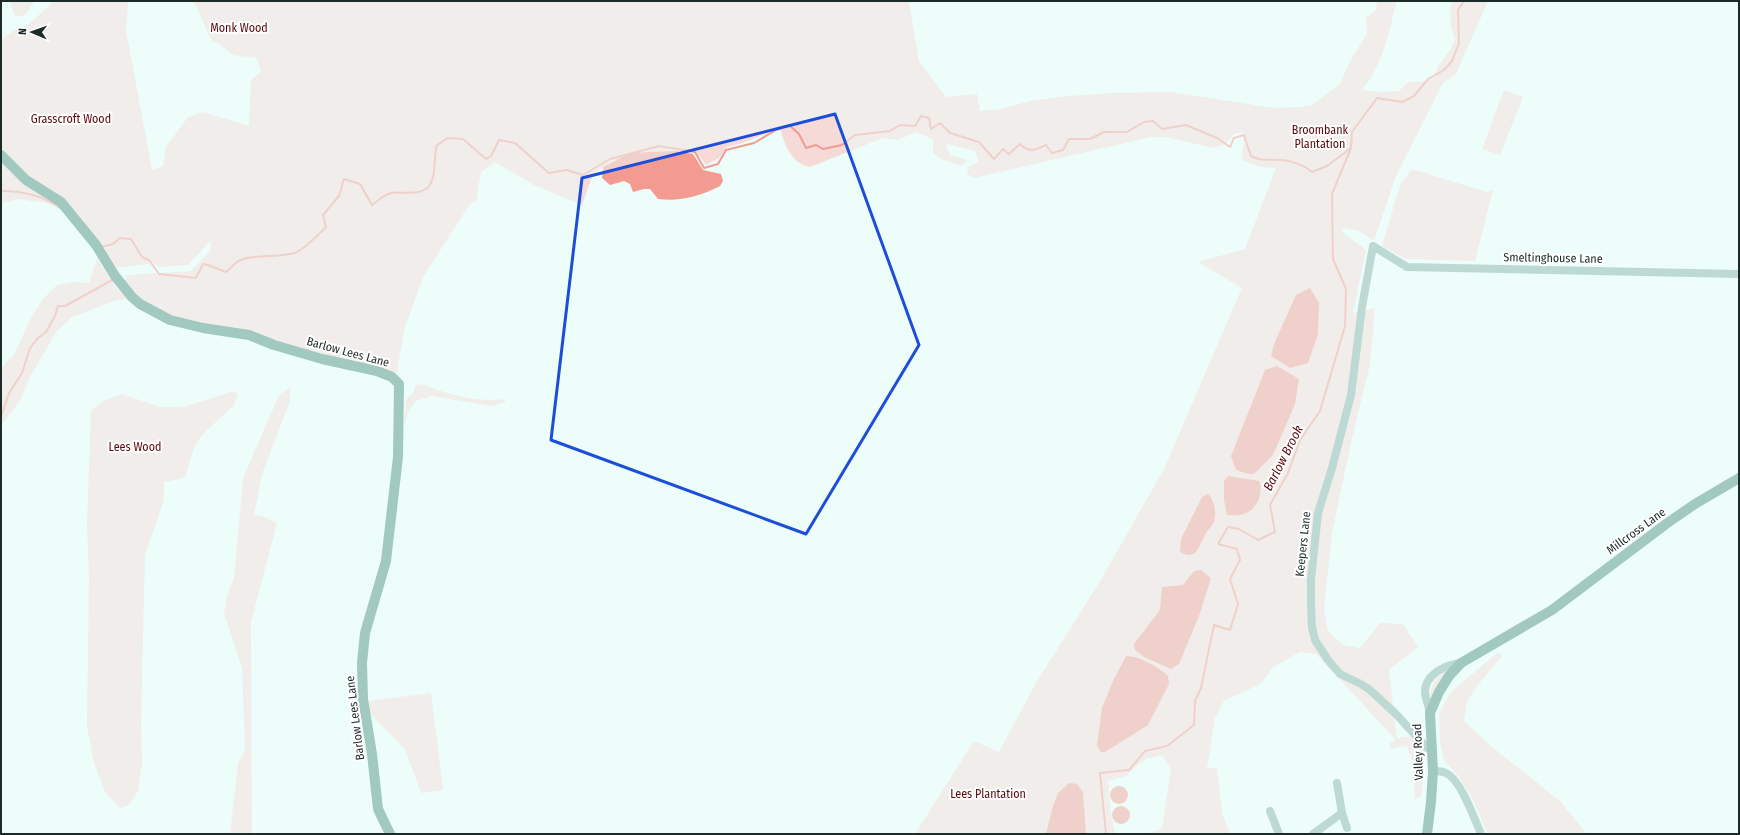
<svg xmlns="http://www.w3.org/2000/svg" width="1740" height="835" font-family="'Fira Sans Condensed',sans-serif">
<rect width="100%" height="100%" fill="#edfdf9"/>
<!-- green -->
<g fill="#f6dad7">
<polygon points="10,1 37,1 34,2 25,15 15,17"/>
<path d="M54 1H128L126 30 152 170 163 166 166 147 188 117 203 112 249 126 251 80 261 72 257 58 233 55 218 43 212 42 194 1H319L318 3 322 1H909L919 61 946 97 977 94 980 111 1000 109 1030 101 1069 96 1113 93 1171 92 1273 108 1300 107 1312 105 1339 85 1353 56 1367 34 1366 18 1376 10 1377 1H1396V4C1388 36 1383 64 1362 90L1381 92 1399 91 1408 82H1423L1433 78 1439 65 1451 49 1455 39 1451 27 1450 12 1452 1H1488L1456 74 1443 83 1396 176 1374 241 1359 231 1343 228 1342 232 1366 250 1353 313 1375 308 1370 364 1352 438 1332 533 1324 608 1328 631 1343 645 1360 648 1380 623 1403 624 1418 647 1389 670 1397 739 1404 737H1414L1423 749 1424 753 1422 795 1415 800 1413 764 1407 746 1390 749V743L1396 740 1316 654 1300 652 1273 667 1262 683 1224 701 1215 718 1207 768H1217L1222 813 1230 834H1147L1162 828 1171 770 1163 755 1146 759 1137 765 1126 776 1108 781 1111 814 1115 834H915L974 741 999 752 1036 683 1102 578 1164 469 1242 288 1198 262 1245 249 1276 168 1260 167 1242 160 1244 132 1234 134 1226 144 1214 148 1165 137H1151L974 178 967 174 969 166 979 162 975 151 946 144 950 155 968 160 961 166 943 160 933 153V139L916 132 898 140 883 138 810 167C791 163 785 146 780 128L743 143 727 147 719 158 706 165 694 149 612 161 593 174 582 205 534 185 495 162 481 172 476 201 470 204 423 277 404 330 397 373 276 342 255 333 238 328 210 326 170 317 142 302 125 281 127 275 191 271 210 251 211 240 188 265 159 267 154 263 116 268 100 244 30 179 1 148V40L14 30 28 25Z"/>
<polygon points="1504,90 1523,97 1500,155 1482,149"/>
<polygon points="1,160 58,205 19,199 1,203"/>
<polygon points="1412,169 1487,192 1493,190 1475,261 1406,259 1382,246 1400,185"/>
<polygon points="97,258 116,287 128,299 114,301 72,317 56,332 30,377 21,399 1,426 1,368 14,355 30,320 42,300 57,285 74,282 89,283"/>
<path d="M421 384C448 394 476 403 505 399V402L491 406 432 396 416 401 408 412 404 425 406 400 413 393 415 386Z"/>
<polygon points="290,387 290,401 262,474 254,515 262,516 277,523 251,622 252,834 230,834 238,763 245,750 242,668 224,613 227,596 234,578 243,478 279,395"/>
<polygon points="231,392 238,393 234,405 202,435 194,448 185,478 164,482 164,500 145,555 141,722 142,764 138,791 129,805 120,808 105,792 94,763 87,726 89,576 87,526 91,410 104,401 122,394 160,407 184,407"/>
<polygon points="1498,652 1502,656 1477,686 1467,702 1464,721 1491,746 1560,801 1587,834 1488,834 1472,798 1458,776 1444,760 1440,742 1439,713 1450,693"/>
<path d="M1450 668 1431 701 1429 700C1431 684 1436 676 1450 668Z"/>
<polygon points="431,693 443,790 421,793 405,749 369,713 368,701"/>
</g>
<!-- water -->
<g fill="#f39a91">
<path d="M676 151 693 154 703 170 721 174 723 181 720 186C700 196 680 202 658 199L650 189H644L633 192 630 184 624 181 610 185 602 178 603 167 630 153Z"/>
<polygon points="1310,288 1319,303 1318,334 1308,363 1290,368 1271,356 1274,344 1296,295"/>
<polygon points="1277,366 1299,379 1295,404 1273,455 1254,474 1248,474 1236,470 1231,456 1265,370"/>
<path d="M1228 476 1259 481C1263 490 1259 504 1251 510 1246 515 1234 516 1227 515L1224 500V481Z"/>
<path d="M1208 494C1214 499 1217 513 1214 521 1213 526 1206 531 1204 537 1198 548 1196 561 1180 552L1181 539 1202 497Z"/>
<polygon points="1201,570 1211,578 1199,616 1179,664 1171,669 1144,657 1135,650 1134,644 1160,610 1162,587 1183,585 1194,571"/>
<path d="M1126 656C1140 656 1158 667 1168 676L1169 684 1148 725 1105 752H1101L1097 746 1102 708 1113 681Z"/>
<polygon points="1069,783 1077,784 1083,792 1086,834 1046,834 1053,806 1058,793"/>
<circle cx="1119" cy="795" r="9"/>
<circle cx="1121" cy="815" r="9"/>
</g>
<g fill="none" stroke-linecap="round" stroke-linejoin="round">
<!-- stream -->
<g stroke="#f39a91" stroke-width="2">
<path d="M1 191C22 191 43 196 60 208"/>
<path d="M101 247 113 244 120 238 131 239 142 257 149 260 159 274 196 278 203 264 208 265 226 272C230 269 233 265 237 262 249 254 278 258 295 253 306 248 317 236 326 227L323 215 339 196 344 179 360 184 372 205C377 201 385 194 391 193 402 191 421 197 430 185 437 173 433 157 437 145L448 138 463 139 486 159 491 156 499 140 515 143 549 173 566 170 583 175 610 159 659 146 695 152 704 168 718 164 726 150 754 143 776 130 789 125 799 134 806 148 816 145 823 149 842 145 855 135 890 131 900 125 915 126 921 116 929 118 931 129 940 123 950 133 979 142 994 159 1003 149 1009 154 1020 144C1029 153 1035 150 1046 145L1052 153 1063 150 1069 139H1090L1104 132H1127L1144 122 1153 121 1162 129 1186 125 1217 138 1230 147 1234 138 1244 135 1251 156C1264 162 1266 159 1279 160 1290 160 1304 165 1312 172L1327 166 1351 148"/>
<polyline points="1,417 9,393 22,373 30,348 37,339 46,332 55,316 58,306 65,306 114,279"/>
<polyline points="1106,834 1100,773 1129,770 1145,751 1167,746 1194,725 1195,701 1201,688 1214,625 1230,630 1238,604 1230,579 1240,560 1237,549 1218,544 1228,527 1239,529 1258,540 1275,532 1270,505 1288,473 1300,440 1320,411 1345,326 1346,289 1333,259 1332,194 1351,148 1352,132 1377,98 1402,102 1414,96 1428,79 1444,70 1452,61 1459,43 1458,10 1464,1"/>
</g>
<!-- street -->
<g stroke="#83aea4" stroke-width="8">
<path d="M1430 713C1429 707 1425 698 1425 692 1425 674 1447 664 1461 663"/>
<polyline points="1432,747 1427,748 1396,714 1370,690 1361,684 1340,674 1328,660 1315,640 1312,627 1311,605 1311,579 1318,513 1332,468 1351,395 1362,307 1373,246 1407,267 1739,274"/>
<path d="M1433 771C1437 771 1442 771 1446 773 1461 780 1474 818 1481 834"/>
<polyline points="1270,811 1279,834"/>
<polyline points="1342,813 1347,828"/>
<polyline points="1313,834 1342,813 1337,783"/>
</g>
<!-- secondary -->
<g stroke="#458a7b" stroke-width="10">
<polyline points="1,155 26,180 61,202 96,245 115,276 132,297 140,304 170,320 203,328 249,335 274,345 322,359 377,371 392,377 399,384 398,457 386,561 365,633 362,663 363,699 372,754 378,809 390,834"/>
<polyline points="1427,834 1431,802 1433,771 1430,713 1439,692 1449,676 1461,663 1552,610 1666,524 1695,504 1739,478"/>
</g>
</g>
<!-- marked area -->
<path d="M0 0H1740V835H0ZM835 114 919 345 806 534 551 440 582 178Z" fill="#edfdf9" fill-opacity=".55" fill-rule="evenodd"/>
<path fill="none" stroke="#1d4ed8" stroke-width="3" stroke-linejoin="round" d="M835 114 919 345 806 534 551 440 582 178Z"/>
<g text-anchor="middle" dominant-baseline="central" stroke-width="4" stroke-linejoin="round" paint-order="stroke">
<!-- park labels -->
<g font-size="12" fill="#5a0a0c" stroke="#fff">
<text x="239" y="28">Monk Wood</text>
<text x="71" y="119">Grasscroft Wood</text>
<text x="1320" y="130">Broombank<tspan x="1320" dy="14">Plantation</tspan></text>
<text x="135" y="447">Lees Wood</text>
<text x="988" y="794">Lees Plantation</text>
</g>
<!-- street labels -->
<g font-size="12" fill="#1b2b27" stroke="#fff">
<text transform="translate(1553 258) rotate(1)">Smeltinghouse Lane</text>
<text transform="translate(348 352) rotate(15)">Barlow Lees Lane</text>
<text transform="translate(1636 531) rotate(-36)">Millcross Lane</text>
<text transform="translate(1303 544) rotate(-84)">Keepers Lane</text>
<text transform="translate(355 718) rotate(-97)">Barlow Lees Lane</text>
<text transform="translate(1418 752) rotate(-92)">Valley Road</text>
</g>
<!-- water labels -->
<g font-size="13" font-style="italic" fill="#5a0b0c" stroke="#fff">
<text transform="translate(1283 458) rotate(-63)">Barlow Brook</text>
</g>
</g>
<!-- border -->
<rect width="1740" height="835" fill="none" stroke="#1b2b27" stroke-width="4"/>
<!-- north arrow -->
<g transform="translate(32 32) rotate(272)" stroke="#ffffff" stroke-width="3" paint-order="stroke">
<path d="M0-3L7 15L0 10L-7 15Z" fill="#1b2b27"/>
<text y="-6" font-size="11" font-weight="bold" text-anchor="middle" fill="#1b2b27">N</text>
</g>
</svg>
